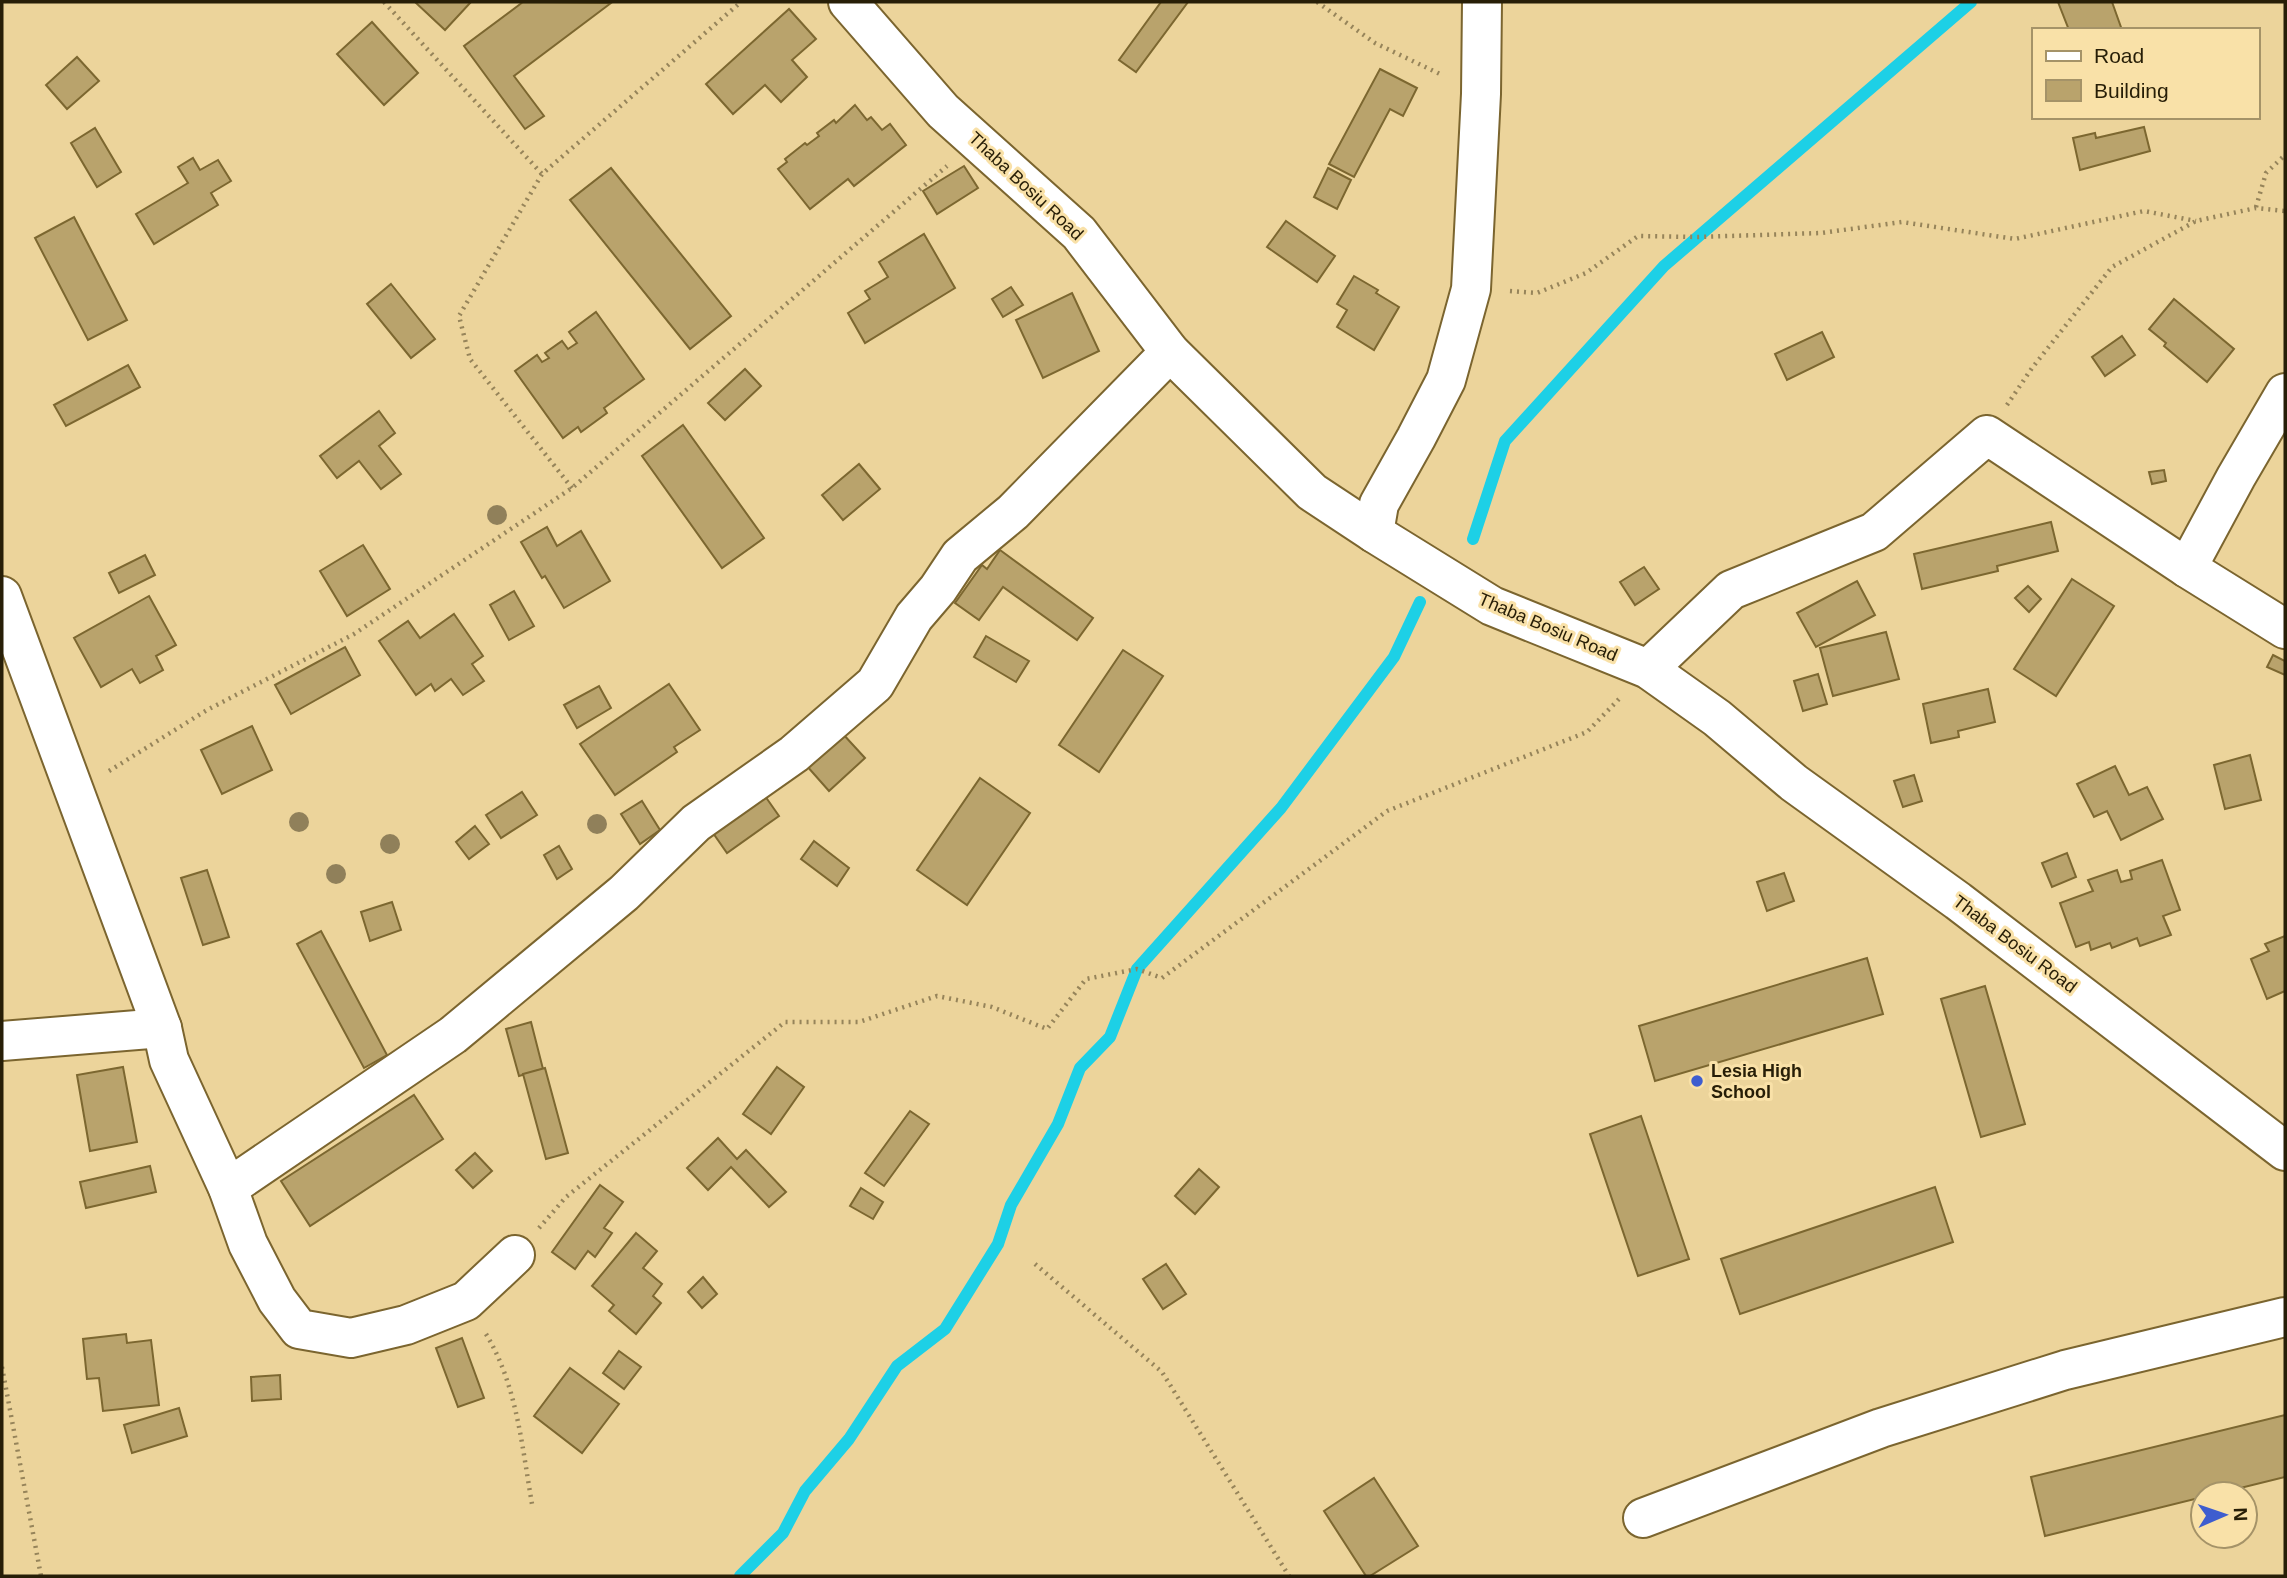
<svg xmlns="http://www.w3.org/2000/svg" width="2287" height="1578" font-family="Helvetica,sans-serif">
<rect width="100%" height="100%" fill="#ecd49b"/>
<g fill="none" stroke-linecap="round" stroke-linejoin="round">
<!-- stream -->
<g stroke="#1dd0e6" stroke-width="12">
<polyline points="1473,539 1505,441 1664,266 1971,2"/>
<polyline points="740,1576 783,1533 805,1491 849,1439 897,1366 945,1329 998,1244 1011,1205 1058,1124 1080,1068 1110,1037 1137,969 1281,808 1394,657 1420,602"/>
</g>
</g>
<!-- building -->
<g fill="#b9a36c" stroke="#7c6730" stroke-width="2">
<polygon points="415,2 471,2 445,30"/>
<polygon points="523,2 611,3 514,76 544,116 525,129 464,46"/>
<polygon points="1161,2 1188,2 1136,72 1119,60"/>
<polygon points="2058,2 2112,2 2122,30 2069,30"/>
<polygon points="789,9 816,39 792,60 807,77 781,102 765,85 733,114 706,84"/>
<polygon points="372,22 418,73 384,105 337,54"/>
<polygon points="77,57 99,81 67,109 46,85"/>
<polygon points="1380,69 1417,88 1403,116 1390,109 1354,177 1329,164"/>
<polygon points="855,105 867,120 871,117 882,130 890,124 906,145 854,186 848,179 810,209 778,169 787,162 785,159 805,143 807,145 819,136 817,133 834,120 836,123"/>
<polygon points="2144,127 2150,151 2080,170 2073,138 2095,133 2096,138"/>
<polygon points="95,128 121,172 97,187 71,143"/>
<polygon points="193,158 200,170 218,160 231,181 211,193 218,205 154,244 136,214 188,183 178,167"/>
<polygon points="964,166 978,188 937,214 923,191"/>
<polygon points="611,168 731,316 690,349 570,200"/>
<polygon points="1328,168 1351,180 1337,209 1314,197"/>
<polygon points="74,217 127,320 88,340 35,238"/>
<polygon points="1286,221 1335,256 1317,282 1267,247"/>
<polygon points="924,234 955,288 865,343 848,313 870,299 865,291 888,277 879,262"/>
<polygon points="1354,276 1378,290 1376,293 1399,307 1374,350 1337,327 1347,310 1337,304"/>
<polygon points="391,284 435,339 411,358 367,304"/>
<polygon points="1011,287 1023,305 1003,317 992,299"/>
<polygon points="1072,293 1099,351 1043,378 1016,320"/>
<polygon points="2174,299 2234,349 2207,382 2164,346 2166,343 2149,329"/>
<polygon points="596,312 644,379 604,408 607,413 581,432 578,427 563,438 515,371 537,355 542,362 549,358 545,353 562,341 568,349 577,343 569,332"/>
<polygon points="1822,332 1834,357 1787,380 1775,354"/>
<polygon points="2122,336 2135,355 2105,376 2092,357"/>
<polygon points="128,365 140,387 66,426 54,405"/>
<polygon points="745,369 761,386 725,420 708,403"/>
<polygon points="379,411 395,433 379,446 401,474 381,489 359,461 337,478 320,456"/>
<polygon points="683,425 764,538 722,568 642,456"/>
<polygon points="859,464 880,489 843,520 822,495"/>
<polygon points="2164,470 2166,481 2152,484 2149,472"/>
<polygon points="2051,522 2058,551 1997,566 1998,571 1922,589 1914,554"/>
<polygon points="547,527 557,546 581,531 610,581 564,608 545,576 542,578 521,542"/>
<polygon points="363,545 390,589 347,616 320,571"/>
<polygon points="1000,550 1093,618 1077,640 1003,587 979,620 955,603 982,565 987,569"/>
<polygon points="145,555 155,575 119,593 109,573"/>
<polygon points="1644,567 1659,589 1635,605 1620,582"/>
<polygon points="2072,579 2114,606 2056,696 2014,669"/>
<polygon points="1857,581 1875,615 1816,647 1797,613"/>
<polygon points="2028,586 2041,599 2029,612 2015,598"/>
<polygon points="514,591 534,626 509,640 490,605"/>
<polygon points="149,596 176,645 156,656 163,670 140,683 132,669 101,687 74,638"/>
<polygon points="454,614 483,656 472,664 484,681 463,695 451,679 435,691 431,684 416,695 379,641 408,621 420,638"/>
<polygon points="1886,632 1899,679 1833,696 1820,648"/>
<polygon points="986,636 1029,661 1016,682 974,657"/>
<polygon points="345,647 360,675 291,714 275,685"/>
<polygon points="1123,650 1163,676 1099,772 1059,745"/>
<polygon points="2273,655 2285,661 2285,675 2267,667"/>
<polygon points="1818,674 1827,704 1803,711 1794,681"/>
<polygon points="669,684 700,730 674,747 677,752 615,795 580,744"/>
<polygon points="599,686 611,708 577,728 564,705"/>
<polygon points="1988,689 1995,722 1958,731 1959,737 1931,743 1923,704"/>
<polygon points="252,726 272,770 222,794 201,750"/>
<polygon points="842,733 865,758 829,791 806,765"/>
<polygon points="2250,755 2261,800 2225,809 2214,765"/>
<polygon points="2115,766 2129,795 2147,787 2163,819 2121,840 2107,811 2094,817 2077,784"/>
<polygon points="1914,775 1922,801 1903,807 1894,781"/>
<polygon points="980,778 1030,813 967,905 917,870"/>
<polygon points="522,792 537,815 501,838 486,815"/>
<polygon points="765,796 779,816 727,853 713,833"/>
<polygon points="642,801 660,830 640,844 621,814"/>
<polygon points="475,826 489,844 469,859 456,842"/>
<polygon points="814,841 849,868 837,886 801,859"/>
<polygon points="559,846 572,869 557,879 544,855"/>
<polygon points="2067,853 2076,877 2052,887 2042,863"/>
<polygon points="2162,860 2180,910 2163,916 2171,935 2140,946 2137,938 2112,948 2110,943 2091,950 2089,942 2076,947 2060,903 2093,891 2088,880 2117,870 2121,882 2132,879 2130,871"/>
<polygon points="207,870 229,937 203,945 181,878"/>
<polygon points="1784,873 1794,901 1767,911 1757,882"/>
<polygon points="392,902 401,930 370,941 361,912"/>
<polygon points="321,931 387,1055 364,1068 297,944"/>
<polygon points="2285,936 2285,991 2267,999 2251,959 2269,951 2265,944"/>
<polygon points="1867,958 1883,1014 1655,1081 1639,1026"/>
<polygon points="1985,986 2025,1124 1981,1137 1941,999"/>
<polygon points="531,1022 543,1069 519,1076 506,1029"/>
<polygon points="123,1067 137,1142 90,1151 77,1075"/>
<polygon points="777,1067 804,1087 771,1134 743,1114"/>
<polygon points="545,1068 568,1153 546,1159 523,1074"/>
<polygon points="414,1095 443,1139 310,1226 281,1181"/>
<polygon points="910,1111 929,1124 884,1186 865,1173"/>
<polygon points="1641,1116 1689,1259 1638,1276 1590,1134"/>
<polygon points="718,1138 737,1159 746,1150 786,1192 769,1207 731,1167 708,1190 687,1168"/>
<polygon points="475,1153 492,1171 473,1188 456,1170"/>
<polygon points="150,1166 156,1192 86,1208 80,1182"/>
<polygon points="1199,1169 1219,1187 1195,1214 1175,1196"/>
<polygon points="600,1185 623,1202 604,1228 612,1233 595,1257 588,1251 575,1269 552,1252"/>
<polygon points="1935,1187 1953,1242 1740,1314 1721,1259"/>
<polygon points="861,1188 883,1202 873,1219 850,1206"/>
<polygon points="636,1233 657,1251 643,1268 662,1284 653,1296 661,1303 636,1334 609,1311 614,1305 592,1286"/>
<polygon points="1166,1264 1186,1294 1163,1309 1143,1279"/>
<polygon points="703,1277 717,1294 702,1308 688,1292"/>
<polygon points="126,1334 127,1343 151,1340 159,1405 103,1411 99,1378 87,1379 83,1339"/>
<polygon points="462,1338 484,1398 458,1407 436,1348"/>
<polygon points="619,1351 641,1367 624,1389 603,1373"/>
<polygon points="570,1368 619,1404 582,1453 534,1416"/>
<polygon points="280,1375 281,1399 252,1401 251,1377"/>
<polygon points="179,1408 187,1436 132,1453 124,1425"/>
<polygon points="2285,1415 2285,1477 2216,1494 2203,1494 2203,1497 2045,1536 2031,1477"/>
<polygon points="1374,1478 1418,1546 1370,1576 1366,1576 1324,1511"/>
</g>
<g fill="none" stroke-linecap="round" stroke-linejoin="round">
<!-- minor casing -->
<g stroke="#7b652f" stroke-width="42">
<g id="minor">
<polyline points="848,2 943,111 1079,233 1170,352 1312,492 1374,533 1492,606 1648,669 1717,718 1794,783 1958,901 2285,1151"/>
<polyline points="1374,533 1379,504 1416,438 1446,380 1471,289 1481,94 1482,2"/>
<polyline points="2187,568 2236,477 2285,393"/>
<polyline points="2,596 162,1028 169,1060 228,1188 248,1244 277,1300 299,1329 351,1338 406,1325 466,1301 515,1255"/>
<polyline points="1648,669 1731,590 1874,532 1987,435 2187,568 2285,629"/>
<polyline points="2,1041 162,1028"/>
<polyline points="228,1188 453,1035 624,893 696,823 794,754 875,684 914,617 938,589 960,556 1013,512 1170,352"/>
<polyline points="1643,1518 1881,1428 2065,1370 2285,1317"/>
</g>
</g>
<!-- path -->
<g stroke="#96845a" stroke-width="4.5" stroke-dasharray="2 5" stroke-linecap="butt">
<polyline points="384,2 542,174"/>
<polyline points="1317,2 1375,43 1442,75"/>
<polyline points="2256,207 2266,173 2285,155"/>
<polyline points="1510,291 1537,293 1586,273 1638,236 1698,237 1821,233 1902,222 2015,239 2144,211 2196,221"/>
<polyline points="2007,405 2032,368 2112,267 2196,221 2256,208 2285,211"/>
<polyline points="572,488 470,359 459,316 542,174 741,2"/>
<polyline points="109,771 207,710 354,634 572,488 947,166"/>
<polyline points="539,1228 566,1197 785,1022 859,1022 937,996 992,1007 1047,1029 1086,979 1137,969 1162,978 1387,811 1587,732 1619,699"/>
<polyline points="1035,1264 1162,1372 1289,1576"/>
<path d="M486 1334C517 1385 522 1447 532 1504"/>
<polyline points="2,1367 41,1576"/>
</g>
<!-- minor -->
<use href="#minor" stroke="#fff" stroke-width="38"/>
</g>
<!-- trees -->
<g fill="#90805a">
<circle cx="497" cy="515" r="10"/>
<circle cx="299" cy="822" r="10"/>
<circle cx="597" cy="824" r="10"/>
<circle cx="390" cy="844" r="10"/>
<circle cx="336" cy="874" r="10"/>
</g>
<!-- markers -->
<circle fill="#3e5dcf" stroke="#f9e1a8" stroke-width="2.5" cx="1697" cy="1081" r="7"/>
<g text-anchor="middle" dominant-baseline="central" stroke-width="6" stroke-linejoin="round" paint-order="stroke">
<!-- street labels -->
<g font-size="18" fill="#271e07" stroke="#f9e1a8">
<text transform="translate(1026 186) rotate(43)">Thaba Bosiu Road</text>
<text transform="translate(1548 627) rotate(23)">Thaba Bosiu Road</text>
<text transform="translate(2015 944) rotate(37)">Thaba Bosiu Road</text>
</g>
<!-- poi labels -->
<g font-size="18" font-weight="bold" fill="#271e07" stroke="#f9e1a8" text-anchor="start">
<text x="1711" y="1071">Lesia High<tspan x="1711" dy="21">School</tspan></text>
</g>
</g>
<!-- border -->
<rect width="2287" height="1578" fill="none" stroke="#271e07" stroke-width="7"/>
<!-- legend -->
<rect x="2032" y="28" width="228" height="91" fill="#f9e1a8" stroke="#a59368" stroke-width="2"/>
<rect x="2046" y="51" width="35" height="10" fill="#ffffff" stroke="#a59368" stroke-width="2"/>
<text x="2094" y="63" font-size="21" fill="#271e07">Road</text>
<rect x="2046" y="80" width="35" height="21" fill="#b9a36c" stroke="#a59368" stroke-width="2"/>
<text x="2094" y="98" font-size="21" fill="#271e07">Building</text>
<!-- north arrow -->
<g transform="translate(2224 1515) rotate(88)"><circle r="33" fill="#f9e1a8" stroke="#a59368" stroke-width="2"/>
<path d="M0-5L12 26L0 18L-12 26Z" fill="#3e5dcf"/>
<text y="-10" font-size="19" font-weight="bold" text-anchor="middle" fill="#271e07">N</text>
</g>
</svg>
